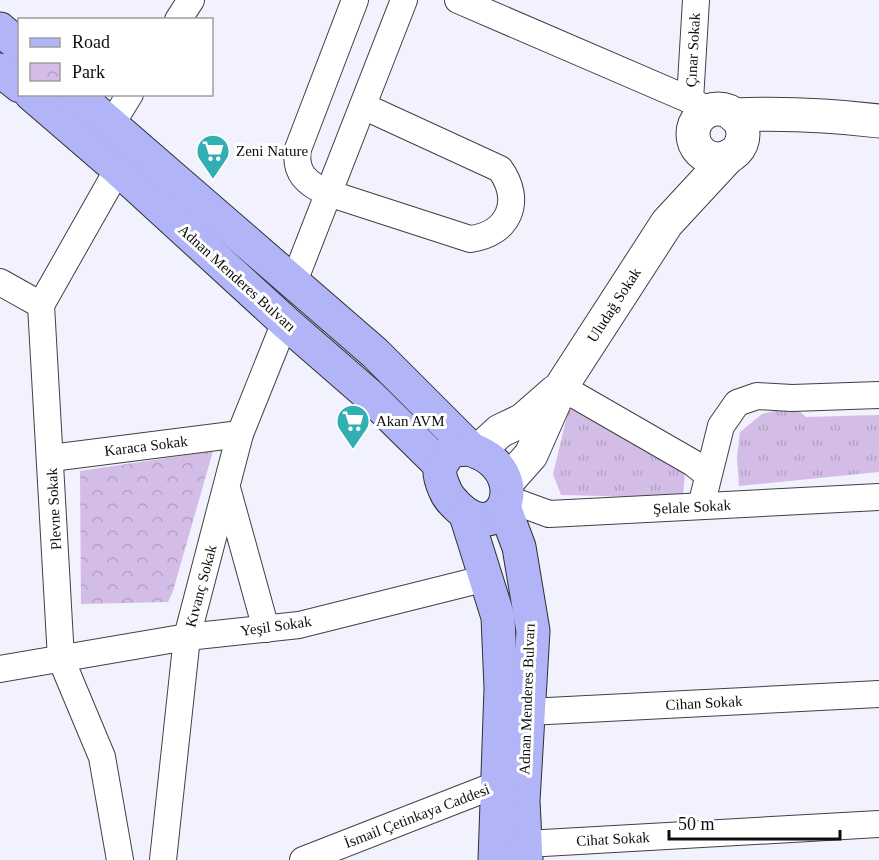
<svg xmlns="http://www.w3.org/2000/svg" width="879" height="860" font-family="Georgia,serif">
<defs>
<pattern id="grass-tufts" width="24" height="20" patternUnits="userSpaceOnUse" patternTransform="scale(1.5)"><rect width="24" height="20" fill="#d3bde6"/><path d="M3 7l-1-3M5 7V3M7 7l1-3M15 17l-1-3M17 17v-4M19 17l1-3" fill="none" stroke="#b4a1c4"/></pattern>
<pattern id="park-crowns" width="20" height="18" patternUnits="userSpaceOnUse" patternTransform="scale(1.5)"><rect width="20" height="18" fill="#d3bde6"/><path d="M2 6a3 3 0 1 1 6 0M12 15a3 3 0 1 1 6 0" fill="none" stroke="#b4a1c4"/></pattern>
</defs>
<rect width="100%" height="100%" fill="#f1f2fe"/>
<!-- grass -->
<g fill="url(#grass-tufts)">
<polygon points="793,406 806,417 879,415 879,472 739,486 737,457 740,432 762,414"/>
<polygon points="569,408 685,471 683,498 561,495 553,474"/>
</g>
<!-- park -->
<polygon fill="url(#park-crowns)" points="213,451 173,591 168,602 81,604 80,471"/>
<g fill="none" stroke-linecap="round" stroke-linejoin="round">
<!-- minor casing -->
<g stroke="#414141" stroke-width="28">
<g id="minor">
<path d="M355 0 298 149C294 173 307 184 328 193L470 239C509 234 523 201 500 169L363 106"/>
<polyline points="458,0 690,100 709,111"/>
<polyline points="178,20 191,0"/>
<polyline points="690,100 696,0"/>
<polyline points="111,125 130,94"/>
<polyline points="118,169 41,305 61,659 102,757 120,860"/>
<polyline points="0,282 41,305"/>
<polyline points="293,284 404,0"/>
<polyline points="561,387 693,463 708,475"/>
<polyline points="51,458 240,434"/>
<polyline points="227,488 266,629"/>
<polyline points="508,499 549,514 879,497"/>
<polyline points="701,506 721,426 737,403 757,396 792,398 879,395"/>
<polyline points="0,669 187,637 299,625 487,578"/>
<polyline points="528,712 879,694"/>
<polyline points="526,844 879,824"/>
<polyline points="163,860 187,637 240,434 285,322"/>
<polyline points="303,860 498,784"/>
</g>
</g>
<!-- tertiary casing -->
<g stroke="#414141" stroke-width="35">
<g id="tertiary">
<circle cx="718" cy="134" r="25"/>
<path d="M733 115C782 113 830 115 879 121"/>
<polyline points="477,452 500,431 523,420 555,392"/>
<polyline points="507,482 531,455 561,387 667,223 729,156"/>
</g>
</g>
<!-- secondary casing -->
<g stroke="#303030" stroke-width="35">
<g id="secondary">
<polyline points="0,29 20,46"/>
<polyline points="0,70 20,86"/>
<polyline points="31,94 118,169 285,322 370,396 440,465"/>
<polyline points="76,94 375,353 471,449"/>
<path d="M471 449C478 452 486 456 491 460 527 490 496 543 459 508 453 502 448 498 445 490 436 470 439 465 452 450Z"/>
<polyline points="504,507 519,547 533,631 523,801 526,860"/>
<polyline points="466,515 498,617 501,688 495,860"/>
</g>
</g>
<!-- minor -->
<use href="#minor" stroke="#fff" stroke-width="26"/>
<!-- tertiary -->
<use href="#tertiary" stroke="#fff" stroke-width="33"/>
<!-- secondary -->
<use href="#secondary" stroke="#b2b4f8" stroke-width="33"/>
</g>
<!-- icons -->
<defs>
<g id="supermarket-pin" transform="scale(1.725)"><path d="M0 17L-7.5 6A9.5 9.5 0 1 1 7.5 6Z" fill="#32afb2" stroke="#fff"/><path d="M-6-5.5h2.5l.6 2H6L4.5 2H-2.5L-4.4-4H-6ZM-1.5 3.2a1.3 1.3 0 1 0 .1 0ZM3 3.2a1.3 1.3 0 1 0 .1 0Z" fill="#fff"/></g>
</defs>
<g fill-rule="evenodd">
<use href="#supermarket-pin" x="213" y="151"/>
<use href="#supermarket-pin" x="353" y="421"/>
</g>
<g text-anchor="middle" dominant-baseline="central" stroke-width="6" stroke-linejoin="round" paint-order="stroke">
<!-- street labels -->
<g font-size="15" fill="#0e0e0e" stroke="#fff">
<text transform="translate(693 50) rotate(-87)">Çınar Sokak</text>
<text transform="translate(237 278) rotate(42)">Adnan Menderes Bulvarı</text>
<text transform="translate(614 305) rotate(-57)">Uludağ Sokak</text>
<text transform="translate(146 446) rotate(-7)">Karaca Sokak</text>
<text transform="translate(692 507) rotate(-3)">Şelale Sokak</text>
<text transform="translate(54 509) rotate(-93)">Plevne Sokak</text>
<text transform="translate(201 586) rotate(-75)">Kıvanç Sokak</text>
<text transform="translate(276 626) rotate(-8)">Yeşil Sokak</text>
<text transform="translate(527 699) rotate(-88)">Adnan Menderes Bulvarı</text>
<text transform="translate(704 703) rotate(-3)">Cihan Sokak</text>
<text transform="translate(417 816) rotate(-21)">İsmail Çetinkaya Caddesi</text>
<text transform="translate(613 839) rotate(-3)">Cihat Sokak</text>
</g>
<!-- poi labels -->
<g font-size="15" fill="#0e0e0e" stroke="#fff" text-anchor="start">
<text x="236" y="151">Zeni Nature</text>
<text x="376" y="421">Akan AVM</text>
</g>
</g>
<!-- legend -->
<rect x="18" y="18" width="195" height="78" fill="#ffffff" stroke="#9f9f9f" stroke-width="1.5"/>
<rect x="30" y="38" width="30" height="9" fill="#b2b4f8" stroke="#9f9f9f" stroke-width="1.5"/>
<text x="72" y="48" font-size="18" fill="#0e0e0e">Road</text>
<rect x="30" y="63" width="30" height="18" fill="url(#park-crowns)" stroke="#9f9f9f" stroke-width="1.5"/>
<text x="72" y="78" font-size="18" fill="#0e0e0e">Park</text>
<!-- scale -->
<path d="M669 830v9h171v-9" fill="none" stroke="#0e0e0e" stroke-width="3"/>
<text x="678" y="830" font-size="18" fill="#0e0e0e" stroke="#ffffff" stroke-width="4.5" paint-order="stroke">50 m</text>
</svg>
